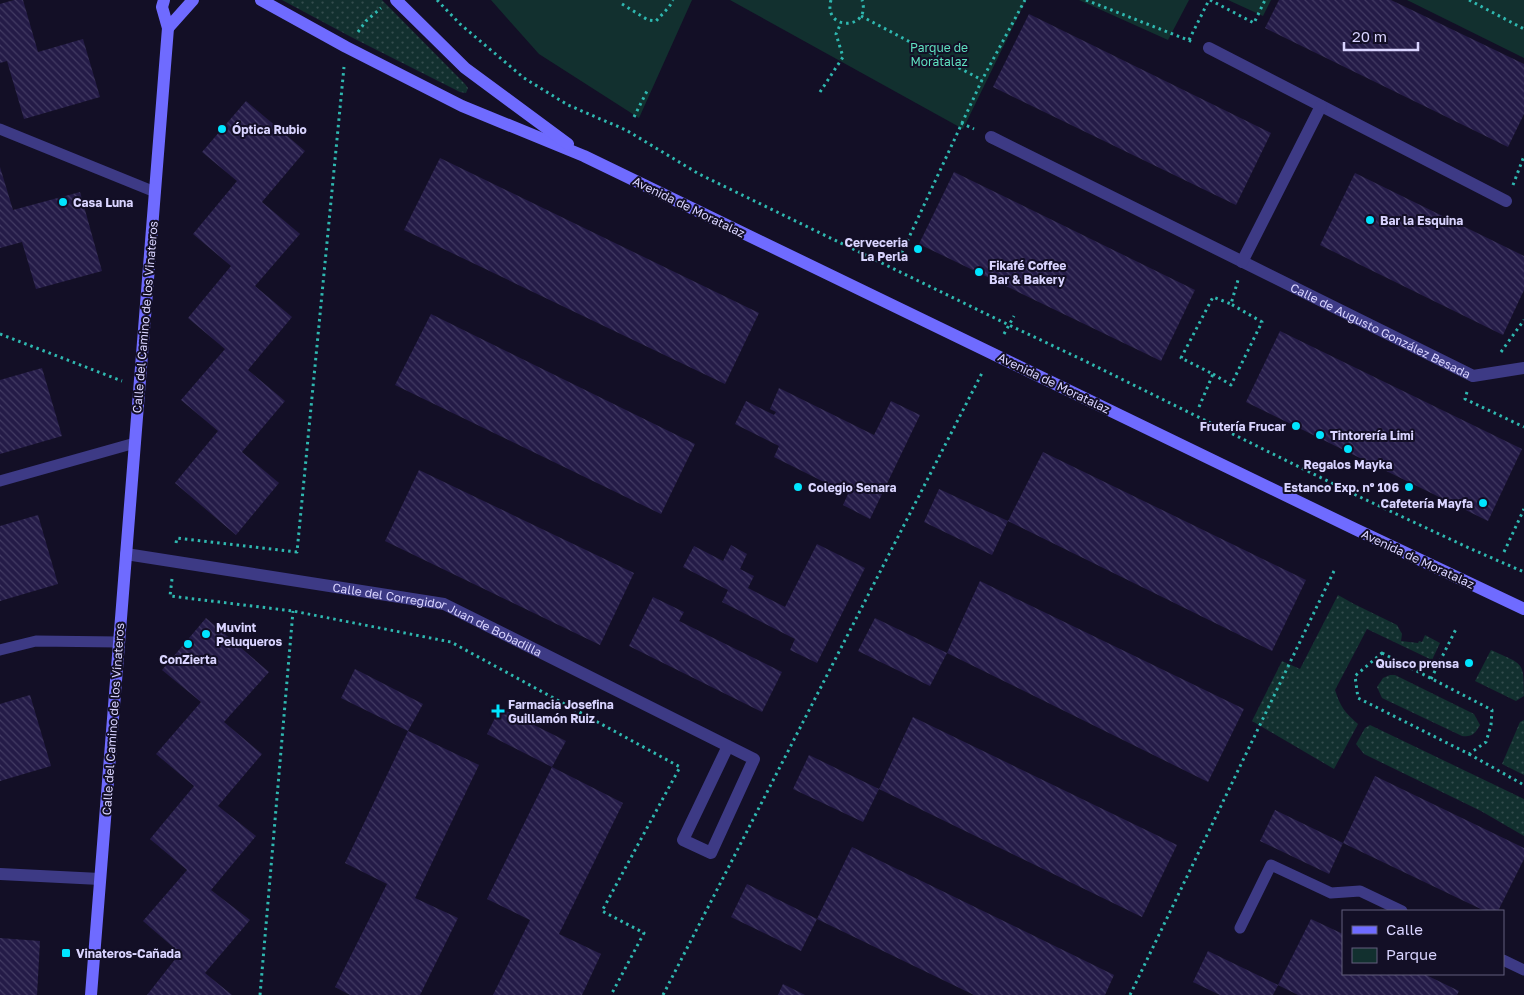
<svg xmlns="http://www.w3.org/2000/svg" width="1524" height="995" font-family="'Golos Text',sans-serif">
<defs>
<pattern id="garden-dots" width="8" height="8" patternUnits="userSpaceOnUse" patternTransform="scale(1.25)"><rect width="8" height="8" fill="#12302f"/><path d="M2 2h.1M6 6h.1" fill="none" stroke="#344d4e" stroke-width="1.8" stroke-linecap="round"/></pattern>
<pattern id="building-back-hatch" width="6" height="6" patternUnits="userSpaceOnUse" patternTransform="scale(1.25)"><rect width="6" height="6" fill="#241b47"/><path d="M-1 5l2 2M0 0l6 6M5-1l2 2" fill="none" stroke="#433b63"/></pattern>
</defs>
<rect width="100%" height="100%" fill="#130f26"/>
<!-- green -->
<g fill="#12302f">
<polygon points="491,0 692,0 639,118 539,54"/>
<polygon points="730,0 1026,0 963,129"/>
<polygon points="1079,0 1189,0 1168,40"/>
<polygon points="1228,0 1271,0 1263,16"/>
<polygon points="1407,0 1524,0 1524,58"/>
</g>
<!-- garden -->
<g fill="url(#garden-dots)">
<polygon points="282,0 382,0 465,84 468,88 466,93 460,92 353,38"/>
<path d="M1338 595 1354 604 1397 625 1402 634 1401 641 1418 643 1419 641 1422 642 1425 635 1440 643 1432 660 1367 629 1335 690C1340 706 1345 713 1358 724L1334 769 1252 721 1282 661 1300 669Z"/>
<path d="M1491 650C1523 665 1524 660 1524 696L1516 701 1475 681Z"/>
<path d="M1390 675H1395L1474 714 1480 725C1475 734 1472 737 1462 736L1382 698 1377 687 1383 678Z"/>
<polygon points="1524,720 1524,775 1502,764 1520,722"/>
<polygon points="1370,725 1524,799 1524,836 1481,811 1364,754 1356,744 1365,728"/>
</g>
<!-- building -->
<g fill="url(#building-back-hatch)">
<polygon points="14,0 23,0 38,52 83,39 100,97 24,119 7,61 0,63 0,4"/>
<polygon points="1279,0 1391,0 1524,64 1524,114 1508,147 1265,28"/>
<polygon points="1029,14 1271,133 1236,205 993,87"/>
<polygon points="246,101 305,151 262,202 300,234 255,286 292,317 248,370 285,401 242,452 279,483 236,535 175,483 218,431 181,400 225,349 188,318 231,266 193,234 237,181 202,152"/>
<polygon points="440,158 759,313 725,384 404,230"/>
<polygon points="0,167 13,210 80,192 102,271 36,289 22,242 0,248"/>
<polygon points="954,172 1195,290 1161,361 919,244"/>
<polygon points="1355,173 1524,256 1524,290 1503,335 1320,245"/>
<polygon points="431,314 695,444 661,514 395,385"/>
<polygon points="1280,331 1522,449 1488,521 1246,402"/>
<polygon points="42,368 62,436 0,454 0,380"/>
<polygon points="779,388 874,435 891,401 920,415 870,519 843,505 848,494 774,457 779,446 735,424 746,401 774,415 776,412 770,409"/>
<polygon points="1043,452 1306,580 1272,651 1008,521 992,555 924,522 939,489 1008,521"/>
<polygon points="419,470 634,573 600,645 385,541"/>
<polygon points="38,515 58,584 0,601 0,526"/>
<polygon points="817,544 865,568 817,663 790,650 795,639 722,602 728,590 683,567 694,546 723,561 731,545 747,554 740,569 754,576 748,588 785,607"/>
<polygon points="980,581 1244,709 1208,782 947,653"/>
<polygon points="653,597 684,612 679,621 782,672 762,712 629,646"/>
<polygon points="206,618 269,672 224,722 262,754 218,806 256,836 211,890 250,920 205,973 232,995 147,995 180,953 143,921 187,870 150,839 194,786 156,754 201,702 162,670"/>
<polygon points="875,618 947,653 930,686 858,651"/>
<polygon points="355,669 423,704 408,731 341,698"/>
<polygon points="30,695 51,766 0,781 0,704"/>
<polygon points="500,708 566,741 552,767 487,734"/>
<polygon points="913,717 1177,845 1142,917 879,789"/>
<polygon points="408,731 479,765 415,898 458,918 420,995 350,995 335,987 387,884 345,863"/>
<polygon points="809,755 879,789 863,822 793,789"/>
<polygon points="552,767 623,803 559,934 601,954 582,995 493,995 530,920 487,899"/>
<polygon points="1375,776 1524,848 1524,859 1498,911 1485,911 1343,843"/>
<polygon points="1275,810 1343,843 1329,874 1260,841"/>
<polygon points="852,847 1114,975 1105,995 974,995 817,919"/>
<polygon points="747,884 817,919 801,951 731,917"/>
<polygon points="1311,919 1343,934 1343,974 1424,974 1459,991 1457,995 1298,995 1278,985"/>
<polygon points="0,938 40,941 37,995 0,995"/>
<polygon points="1208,951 1278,985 1273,995 1220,995 1193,982"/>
<polygon points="783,984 805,995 778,995"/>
</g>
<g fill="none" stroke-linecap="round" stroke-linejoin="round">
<!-- path -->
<g stroke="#2fb8b0" stroke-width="3" stroke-dasharray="2.5 4" stroke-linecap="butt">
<polyline points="437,0 460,24 524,78 568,105 626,130 699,174 1009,325 1083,360 1362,498 1469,548 1524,572"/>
<path d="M831 0C822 31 872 31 862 0"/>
<polyline points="1086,0 1193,42"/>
<polyline points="1210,0 1254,23 1265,0"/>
<polyline points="1469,0 1524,29"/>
<polyline points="622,4 648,20 656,21 669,7 673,0"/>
<polyline points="861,16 982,80"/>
<polyline points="358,32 366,21 381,8"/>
<polyline points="1189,40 1209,0"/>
<polyline points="820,92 843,57 836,34 841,23"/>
<polyline points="634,117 647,91"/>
<polyline points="961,123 974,129"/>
<polyline points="1513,185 1524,156"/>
<polyline points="899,259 982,80 1025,0"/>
<polyline points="0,334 122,381"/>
<polyline points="1004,334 1014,316"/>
<polyline points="1501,352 1524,320"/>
<polyline points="1213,374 1231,385 1262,322 1231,304"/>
<polyline points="1467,392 1465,399 1524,427"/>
<polyline points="1199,407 1213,374 1181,358 1213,297 1231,304 1238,280"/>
<polyline points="176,543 177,538 297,552 344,67"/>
<polyline points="1504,552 1524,509"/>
<polyline points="172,579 170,596 293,611 451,642 680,767 602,911 644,933 611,995"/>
<polygon points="1382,653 1492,710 1491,725 1486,742 1469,754 1358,698 1355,676"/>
<polyline points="1431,679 1456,629"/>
<polyline points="1469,754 1524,785"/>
<polyline points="260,995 293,611"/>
<polyline points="663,995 982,373"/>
<polyline points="1130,995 1334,571"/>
</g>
<!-- lane -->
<g stroke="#3d3a85" stroke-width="11">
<polyline points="0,129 155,192"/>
<polyline points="0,481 135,443"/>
<polyline points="0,650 36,641 119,642"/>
<polyline points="1240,928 1271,865 1331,893 1360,891 1402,911"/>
<polyline points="1503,960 1524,970"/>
</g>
<!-- street -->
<g stroke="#3d3a85" stroke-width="12">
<polyline points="1209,48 1506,201"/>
<path id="s1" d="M991 137 1473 376 1524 368"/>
<polyline points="1242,262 1321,106"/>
<path id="s2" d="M126 554 444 604 754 759 711 853 683 840 728 746"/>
<polyline points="0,874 100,879"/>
</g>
<!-- secondary -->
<g stroke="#6f6bff" stroke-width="12">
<polyline points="261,0 346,47 462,106 584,156 1355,529 1524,609"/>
<polyline points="396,0 465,68 568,144"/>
<polyline points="168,28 193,0"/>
<polyline points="91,995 168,28 162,7 164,0"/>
</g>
</g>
<!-- markers -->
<g fill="#00e5ff" stroke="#130f26" stroke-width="2">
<circle cx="222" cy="129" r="5"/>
<circle cx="63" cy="202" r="5"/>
<circle cx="1370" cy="220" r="5"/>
<circle cx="918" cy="249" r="5"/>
<circle cx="979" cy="272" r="5"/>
<circle cx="1296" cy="426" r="5"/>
<circle cx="1320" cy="435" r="5"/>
<circle cx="1348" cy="449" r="5"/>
<circle cx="798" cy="487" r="5"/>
<circle cx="1409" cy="487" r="5"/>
<circle cx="1483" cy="503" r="5"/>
<circle cx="206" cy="634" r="5"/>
<circle cx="188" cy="644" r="5"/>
<circle cx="1469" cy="663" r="5"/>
<path d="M495.5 703.5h5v5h5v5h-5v5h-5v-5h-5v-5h5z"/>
<rect x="61" y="948" width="10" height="10" rx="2.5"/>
</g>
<g text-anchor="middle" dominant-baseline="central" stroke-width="4" stroke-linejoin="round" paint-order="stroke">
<!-- park labels -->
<g font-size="12" fill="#5fe0c0" stroke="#130f26">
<text x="939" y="47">Parque de<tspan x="939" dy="14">Moratalaz</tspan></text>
</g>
<!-- poi labels -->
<g font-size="12" font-weight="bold" fill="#d9d4ff" stroke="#130f26" text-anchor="start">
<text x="232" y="129">Óptica Rubio</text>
<text x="73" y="202">Casa Luna</text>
<text x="1380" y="220">Bar la Esquina</text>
<text x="908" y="242" text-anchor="end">Cerveceria<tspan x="908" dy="14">La Perla</tspan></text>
<text x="989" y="265">Fikafé Coffee<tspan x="989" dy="14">Bar &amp; Bakery</tspan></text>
<text x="1286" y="426" text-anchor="end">Frutería Frucar</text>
<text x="1330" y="435">Tintorería Limi</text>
<text x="1348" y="464" text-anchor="middle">Regalos Mayka</text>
<text x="808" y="487">Colegio Senara</text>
<text x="1399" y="487" text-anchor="end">Estanco Exp. nº 106</text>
<text x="1473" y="503" text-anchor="end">Cafetería Mayfa</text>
<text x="216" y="627">Muvint<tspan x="216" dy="14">Peluqueros</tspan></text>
<text x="188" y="659" text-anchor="middle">ConZierta</text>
<text x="1459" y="663" text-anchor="end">Quisco prensa</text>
<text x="508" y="704">Farmacia Josefina<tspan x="508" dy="14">Guillamón Ruiz</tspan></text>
<text x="76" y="953">Vinateros-Cañada</text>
</g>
<!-- street labels -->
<g font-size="12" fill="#d9d4ff" stroke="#130f26">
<text transform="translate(689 207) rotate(26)">Avenida de Moratalaz</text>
<text transform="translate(145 317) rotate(-85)">Calle del Camino de los Vinateros</text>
<text stroke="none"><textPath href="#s1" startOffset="435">Calle de Augusto González Besada</textPath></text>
<text transform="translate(1054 383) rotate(26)">Avenida de Moratalaz</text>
<text transform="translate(1418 559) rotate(25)">Avenida de Moratalaz</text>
<text stroke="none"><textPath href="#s2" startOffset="320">Calle del Corregidor Juan de Bobadilla</textPath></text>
<text transform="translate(113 719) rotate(-86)">Calle del Camino de los Vinateros</text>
</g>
</g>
<!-- legend -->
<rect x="1342" y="910" width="162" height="65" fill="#130f26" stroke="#625e7d"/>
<rect x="1352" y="926" width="25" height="8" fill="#6f6bff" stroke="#625e7d"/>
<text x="1386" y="935" font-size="15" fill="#d9d4ff">Calle</text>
<rect x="1352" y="948" width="25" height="15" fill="#12302f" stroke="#625e7d"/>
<text x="1386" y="960" font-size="15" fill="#d9d4ff">Parque</text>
<!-- scale -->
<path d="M1344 42v8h74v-8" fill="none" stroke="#d9d4ff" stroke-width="2.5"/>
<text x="1352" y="42" font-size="15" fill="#d9d4ff" stroke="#130f26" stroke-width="4" paint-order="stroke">20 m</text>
</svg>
